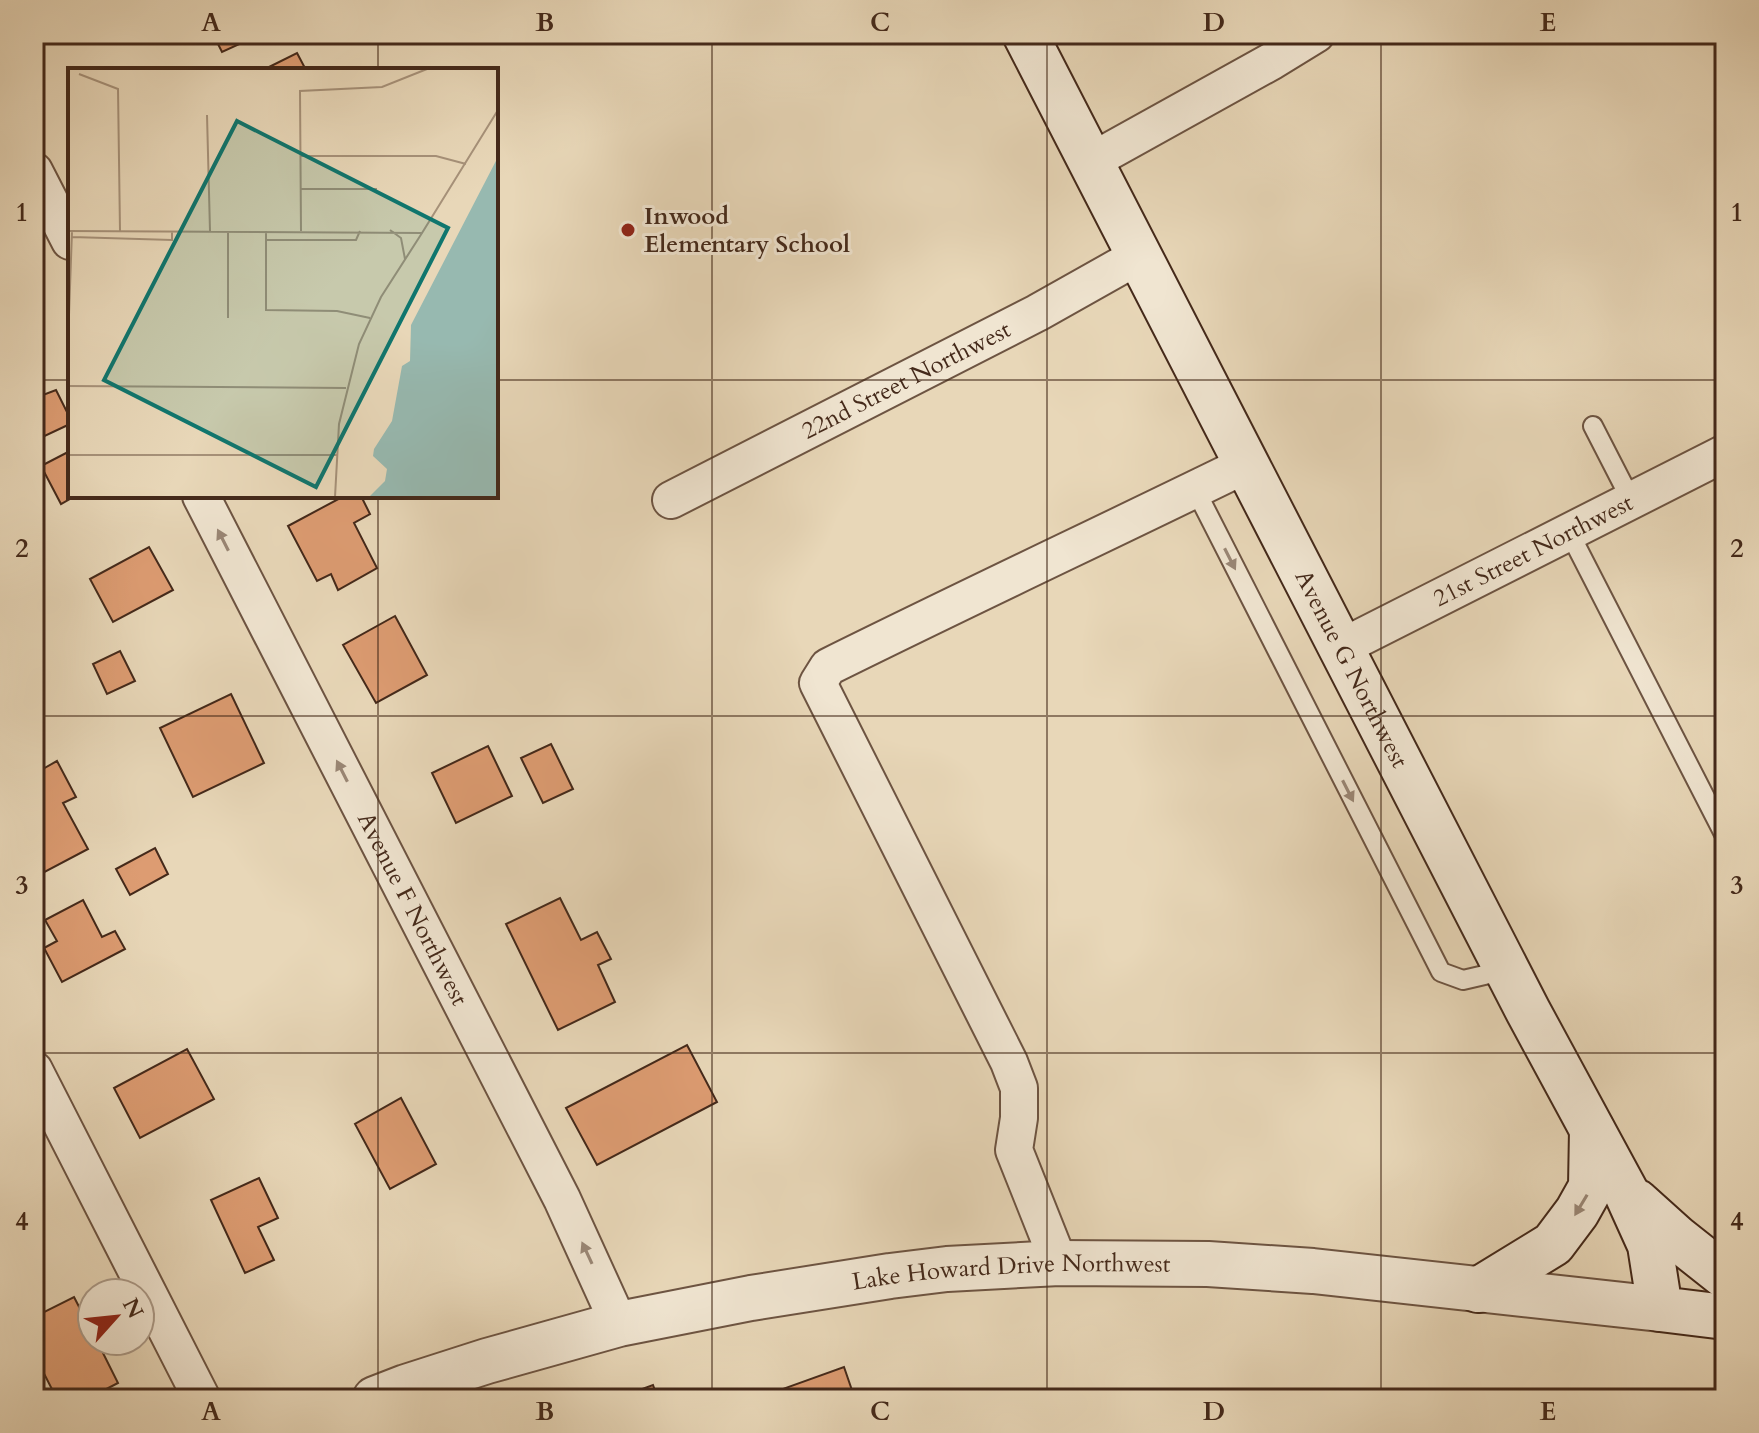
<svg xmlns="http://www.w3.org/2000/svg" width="1759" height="1433" font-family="Cardo,serif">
<rect width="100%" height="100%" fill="#e8d7b8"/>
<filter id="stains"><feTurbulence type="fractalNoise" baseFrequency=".0025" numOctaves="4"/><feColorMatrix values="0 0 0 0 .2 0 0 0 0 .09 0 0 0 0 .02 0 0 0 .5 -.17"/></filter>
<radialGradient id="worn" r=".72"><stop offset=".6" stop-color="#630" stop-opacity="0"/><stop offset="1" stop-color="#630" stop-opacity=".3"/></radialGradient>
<!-- building -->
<g fill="#dd9c72" stroke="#44291a" stroke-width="2">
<polygon points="213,34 261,34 222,52"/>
<polygon points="297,53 306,70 263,70"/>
<polygon points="34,376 43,395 56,390 70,418 70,424 34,441"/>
<polygon points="70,451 70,496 75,496 61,504 41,466"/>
<polygon points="344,496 361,496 370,514 354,523 377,568 338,590 331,574 317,581 288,526"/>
<polygon points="149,547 173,590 113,622 90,579"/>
<polygon points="395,616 427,675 376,703 343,645"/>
<polygon points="120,651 135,681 107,694 93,664"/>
<polygon points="231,694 264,763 193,797 160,728"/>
<polygon points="551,744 573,789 543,803 521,758"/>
<polygon points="488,746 512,796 456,823 432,773"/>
<polygon points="57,761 76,797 63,803 88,849 37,876 34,871 34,774"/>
<polygon points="155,848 168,874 130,895 116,869"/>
<polygon points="560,898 581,940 597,932 611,959 598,965 615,1002 558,1030 506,924"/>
<polygon points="83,900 102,937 115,931 125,949 62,982 44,948 57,941 45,920"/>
<polygon points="687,1045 717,1102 597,1165 566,1108"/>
<polygon points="187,1049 214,1099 140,1138 114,1088"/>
<polygon points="401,1098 436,1164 390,1189 355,1124"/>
<polygon points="259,1178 278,1218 258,1227 274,1260 245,1273 211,1200"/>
<polygon points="74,1297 92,1332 92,1341 97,1341 118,1383 87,1399 57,1399 34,1354 34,1317"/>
<polygon points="844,1367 855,1399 755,1399"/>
<polygon points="653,1385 658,1399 615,1399"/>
</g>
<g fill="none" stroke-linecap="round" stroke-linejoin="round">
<!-- service casing -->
<g stroke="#6d5442" stroke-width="22">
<g id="service">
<polyline points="1593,426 1631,500"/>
<polyline points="1195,489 1441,972 1463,980 1506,970"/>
<polyline points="1569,532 1725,836"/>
</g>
</g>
<!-- minor casing -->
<g stroke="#6d5442" stroke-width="40">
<g id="minor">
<polyline points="1090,162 1272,61 1316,34"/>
<polyline points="34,171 70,241"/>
<path id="s1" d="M201 496 562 1199 619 1324"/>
<path id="s2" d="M671 500 1037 313 1140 255"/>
<path id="s3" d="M1342 647 1725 453"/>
<polyline points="34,1070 202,1399"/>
<path d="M1059 1263 1014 1150 1019 1118V1088L1009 1062 818 683 828 667C967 598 1108 532 1247 464"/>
</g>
</g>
<!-- tertiary casing -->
<g stroke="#6d5442" stroke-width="48">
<g id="tertiary">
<path id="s4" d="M375 1399 406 1387 487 1361 619 1324 751 1298 890 1276 947 1269 1059 1263 1208 1264 1313 1271 1660 1309"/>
</g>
</g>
<!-- secondary casing -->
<g stroke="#44291a" stroke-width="48">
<g id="secondary">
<path id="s5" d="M1025 34 1528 1011 1626 1192 1650 1245 1660 1309 1725 1317"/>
<polyline points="1637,1202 1677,1238 1725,1276"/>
<polyline points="1478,1290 1553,1244 1577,1212 1591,1187 1592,1130"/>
</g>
</g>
<!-- service -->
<use href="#service" stroke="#f0e5d1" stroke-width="18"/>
<!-- minor -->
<use href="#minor" stroke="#f0e5d1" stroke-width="36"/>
<!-- tertiary -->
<use href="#tertiary" stroke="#f0e5d1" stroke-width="44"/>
<!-- secondary -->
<use href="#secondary" stroke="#f0e5d1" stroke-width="44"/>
</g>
<!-- one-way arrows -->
<defs><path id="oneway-solid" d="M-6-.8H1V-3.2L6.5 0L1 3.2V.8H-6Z" transform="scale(2)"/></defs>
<g fill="#9a8776">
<use href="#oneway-solid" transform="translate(223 540) rotate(-117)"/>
<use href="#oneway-solid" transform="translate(1230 559) rotate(63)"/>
<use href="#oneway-solid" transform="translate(342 771) rotate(-117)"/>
<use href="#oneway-solid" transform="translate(1348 791) rotate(63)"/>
<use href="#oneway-solid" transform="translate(1581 1205) rotate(121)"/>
<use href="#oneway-solid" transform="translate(587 1253) rotate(-115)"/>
</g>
<!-- grid -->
<path fill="none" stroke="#44291a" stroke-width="2" stroke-opacity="0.55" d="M378 34V70M712 34V1399M1047 34V1399M1381 34V1399M34 380H70M496 380H1725M378 496V1399M34 716H1725M34 1053H1725"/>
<!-- markers -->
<circle fill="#8f2418" stroke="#f0e5d1" stroke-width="3" cx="628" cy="230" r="8"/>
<g text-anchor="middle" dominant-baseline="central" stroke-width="6" stroke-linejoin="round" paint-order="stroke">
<!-- poi labels -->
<g font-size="24" font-weight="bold" fill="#44291a" stroke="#f0e5d1" text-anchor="start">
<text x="644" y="216">Inwood<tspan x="644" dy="28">Elementary School</tspan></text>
</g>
<!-- street labels -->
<g font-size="24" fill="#44291a" stroke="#f0e5d1">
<text stroke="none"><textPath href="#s2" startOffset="264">22nd Street Northwest</textPath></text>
<text stroke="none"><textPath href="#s3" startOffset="214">21st Street Northwest</textPath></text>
<text stroke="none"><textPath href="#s5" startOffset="714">Avenue G Northwest</textPath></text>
<text stroke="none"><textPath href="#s1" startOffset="464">Avenue F Northwest</textPath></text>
<text stroke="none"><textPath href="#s4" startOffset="652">Lake Howard Drive Northwest</textPath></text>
</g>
</g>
<!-- overview -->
<g transform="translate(68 68)">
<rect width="430" height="430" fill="#e8d7b8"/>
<path d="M430 89V429H301L317 413 319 401 305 388 306 381 324 353 334 298 342 293 343 257Z" fill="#97b9b0"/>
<path fill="none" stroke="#a69179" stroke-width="2" d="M11 6 50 21 52 163M139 47 142 163M233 88H368L398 96M233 121H309M322 162 333 170 337 191M0 163 354 165 430 42M160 163V250M198 163V242L269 243 302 250M233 163 232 23 314 19 359 1M4 169 104 172V163M198 172H288L292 163M0 275 4 163M0 318 278 320M0 387H269M267 429 271 356 291 276 313 229 354 165"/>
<path fill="#0f766e" fill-opacity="0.15" stroke="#0f766e" stroke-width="4" d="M169 53 380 160 248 419 36 312Z"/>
<rect width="430" height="430" fill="none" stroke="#44291a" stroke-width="4"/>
</g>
<!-- margin -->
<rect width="1759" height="1433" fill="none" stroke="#e8d7b8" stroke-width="88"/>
<!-- north arrow -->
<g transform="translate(116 1317) rotate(63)"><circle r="38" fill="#f0e5d1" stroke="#ab9a88" stroke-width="2"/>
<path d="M0-6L14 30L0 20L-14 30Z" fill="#8f2418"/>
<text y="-12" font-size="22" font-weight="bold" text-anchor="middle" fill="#44291a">N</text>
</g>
<rect x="44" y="44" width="1671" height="1345" fill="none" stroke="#44291a" stroke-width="3"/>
<g font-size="26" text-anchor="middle" font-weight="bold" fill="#44291a">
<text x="211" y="31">A</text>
<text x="545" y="31">B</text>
<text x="880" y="31">C</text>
<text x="1214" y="31">D</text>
<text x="1548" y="31">E</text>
<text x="22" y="221">1</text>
<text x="1737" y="221">1</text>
<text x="22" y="557">2</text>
<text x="1737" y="557">2</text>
<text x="22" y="894">3</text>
<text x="1737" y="894">3</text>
<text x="22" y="1230">4</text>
<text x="1737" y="1230">4</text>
<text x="211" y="1420">A</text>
<text x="545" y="1420">B</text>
<text x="880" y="1420">C</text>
<text x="1214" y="1420">D</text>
<text x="1548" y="1420">E</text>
</g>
<rect width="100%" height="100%" filter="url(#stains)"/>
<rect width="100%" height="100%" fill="url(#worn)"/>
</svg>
